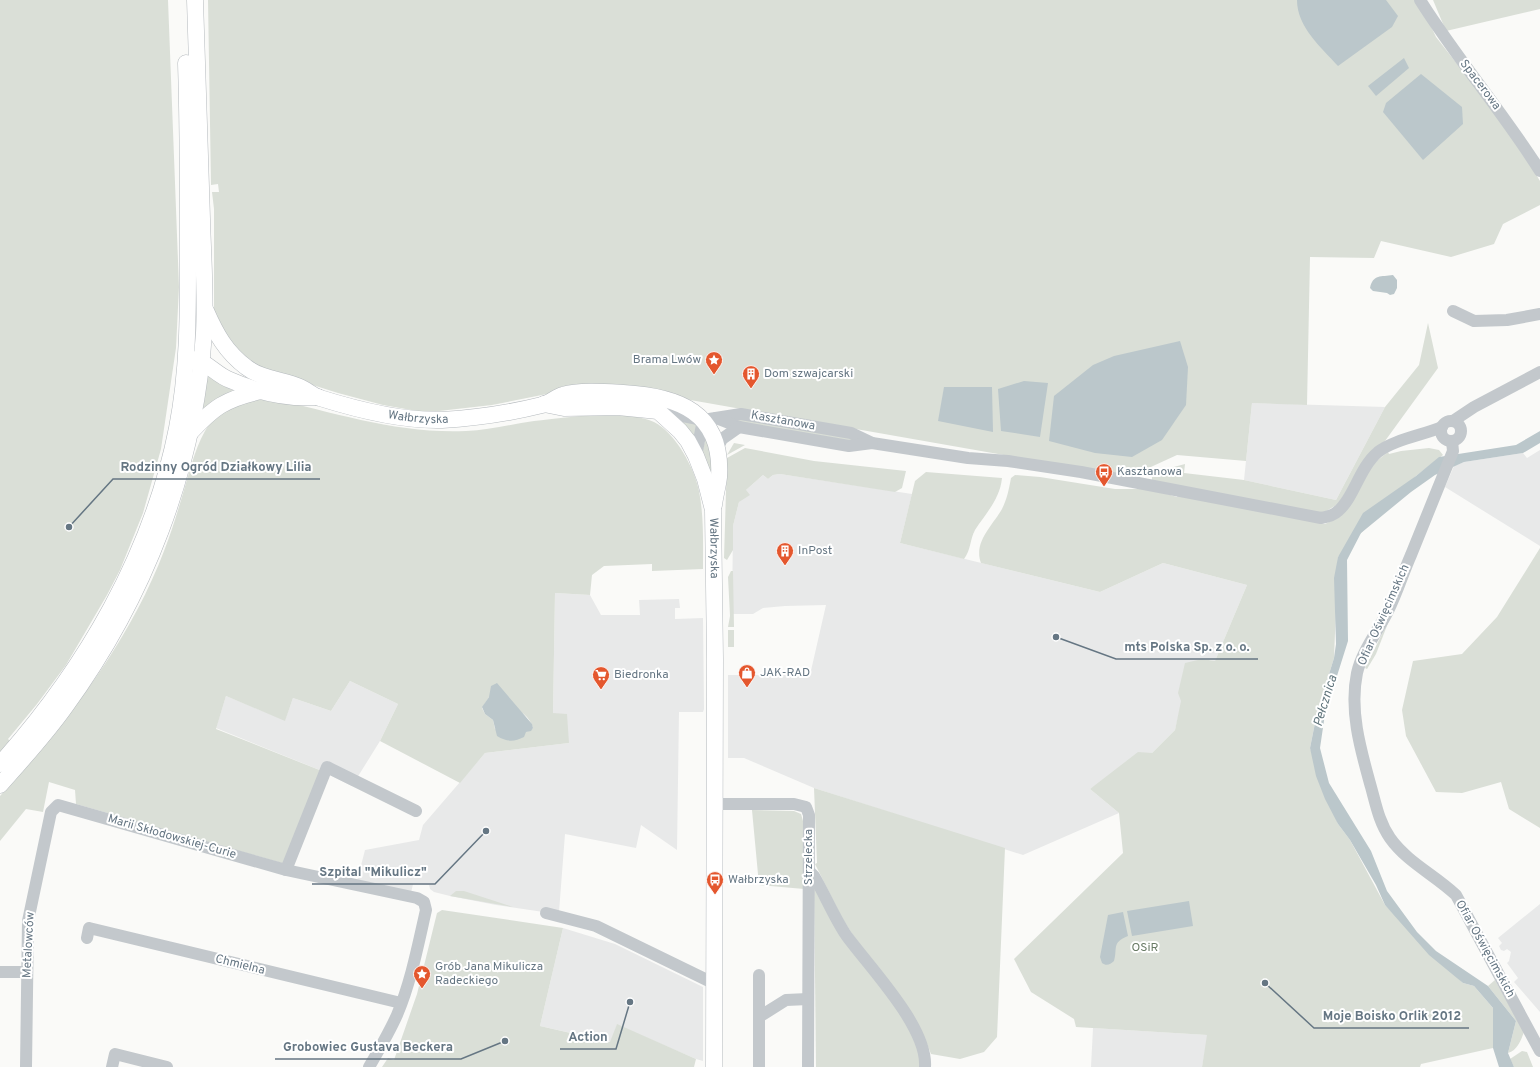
<svg xmlns="http://www.w3.org/2000/svg" width="1540" height="1067" font-family="Overpass,sans-serif">
<rect width="100%" height="100%" fill="#fafaf8"/>
<!-- built -->
<g fill="#e8e9e9">
<polygon points="1252,403 1385,407 1336,500 1244,480"/>
<polygon points="1540,450 1540,546 1445,487 1454,466 1464,462 1523,453 1527,458"/>
<polygon points="780,474 912,494 900,543 1100,592 1163,563 1247,585 1215,661 1202,659 1182,701 1175,730 1152,753 1090,789 1119,813 1023,855 814,788 744,758 728,758 728,675 810,675 826,605 785,606 763,608 753,614 732,614 733,526 739,502 746,490 763,475 768,479 773,475"/>
<polygon points="555,593 590,595 601,615 640,615 639,600 679,599 680,608 675,608 675,619 703,618 704,709 703,712 679,712 677,850 641,825 636,848 565,834 559,912 557,914 496,905 450,896 434,892 430,889 429,885 413,884 411,893 357,881 365,850 419,840 423,825 485,753 569,743 553,714"/>
<polygon points="350,681 398,704 380,741 352,786 322,771 216,728 226,696 285,720 293,698 331,711"/>
<polygon points="1540,904 1540,1012 1514,982 1518,978 1507,963 1509,961 1511,952 1507,949 1504,951 1501,950 1499,946 1502,943 1498,938"/>
<polygon points="563,928 615,944 703,987 703,1061 696,1059 617,1025 611,1042 540,1026"/>
<polygon points="1093,1028 1208,1035 1202,1067 1091,1067"/>
</g>
<!-- green -->
<g fill="#dadfd7" fill-rule="evenodd">
<polygon points="0,0 168,0 179,287 176,348 161,449 143,513 120,570 107,595 66,665 37,704 8,739 10,741 0,753"/>
<polygon points="208,0 1418,0 1436,37 1512,134 1540,181 1540,205 1503,224 1494,244 1451,257 1381,241 1374,258 1310,257 1307,405 1252,403 1246,461 1177,455 1129,477 679,398 557,392 492,405 439,411 417,411 383,405 338,393 265,370 249,362 230,344 214,310 214,209 212,192 219,192 218,184 211,185"/>
<polygon points="1433,0 1540,0 1540,9 1446,31"/>
<polygon points="1428,323 1438,368 1385,441 1373,449 1338,504 1323,513 1152,481 1152,476 1155,472 1185,464 1184,473 1244,480 1336,500 1385,407 1419,365"/>
<polygon points="205,374 235,392 199,418"/>
<path d="M270 398C335 413 399 434 466 431 489 430 512 424 534 421 565 417 627 409 654 422 675 432 695 469 699 491 704 516 703 544 703 569L652 571V564L604 566 592 575 590 595 555 593 553 713 567 714 569 743 485 753 460 783 380 741 398 704 350 681 331 711 293 698 285 721 226 696 216 729 322 771 285 864 76 804 75 790 49 782 43 812 26 809 0 841V796C66 723 129 643 164 551 172 531 178 510 184 490 191 467 196 443 210 423 223 405 250 399 270 398ZM489 697C503 703 529 710 533 728 527 736 504 730 495 729L493 720 485 714 482 708Z"/>
<polygon points="732,418 858,438 859,442 731,421"/>
<polygon points="677,419 701,424 695,439"/>
<polygon points="706,437 712,448 714,491 702,452"/>
<polygon points="734,443 745,445 727,455"/>
<polygon points="745,448 814,461 906,471 902,488 895,492 780,474 773,475 768,479 763,475 746,490 750,495 739,502 733,526 733,550 727,560 724,558 727,458"/>
<path d="M1429 448 1439 450 1443 455 1416 476 1338 557 1334 658 1317 713 1310 748 1338 824 1350 840 1385 905 1463 983 1474 986 1493 1008V1048L1421 1064 1420 1067H1202L1207 1035 1076 1027 1074 1019 1031 992 1014 959 1123 853 1119 813 1090 789 1138 752 1152 753 1175 730 1181 701 1178 693 1185 663 1202 659 1215 661 1247 585 1163 563 1100 592 981 563C973 542 993 525 1002 509 1007 499 1009 489 1011 478L1015 475 1040 477 1115 489H1150L1177 497 1178 494 1325 524 1333 520 1373 464 1388 452 1389 454 1401 451Z"/>
<path d="M926 472 1002 478C1000 499 986 513 975 530 970 539 971 550 964 559L900 543 915 481Z"/>
<polygon points="1540,548 1540,828 1509,809 1501,782 1462,793 1436,792 1406,736 1402,710 1413,661 1462,654 1497,617"/>
<polygon points="731,571 733,571 734,627 728,627 730,616 728,577"/>
<polygon points="1390,618 1376,654 1367,669 1365,668"/>
<rect x="728" y="630" width="6" height="17"/>
<path d="M814 788 1005 848 997 1037 984 1052 960 1059 931 1054C913 1004 879 975 851 932 837 911 827 887 815 864L817 863Z"/>
<polygon points="752,810 794,811 801,814 803,821 804,889 759,885"/>
<polygon points="814,881 915,1032 922,1067 816,1067"/>
<polygon points="456,891 464,891 513,907 450,896"/>
<polygon points="442,910 563,928 540,1026 610,1042 617,1024 696,1059 694,1067 382,1067 388,1058 394,1060 417,994 437,913"/>
<path d="M1495 980 1524 1032C1521 1040 1517 1051 1508 1053L1516 1021 1488 986Z"/>
<polygon points="1522,1051 1527,1052 1533,1067 1514,1067 1510,1059"/>
</g>
<!-- water -->
<g fill="#bbc7cb">
<path d="M1297 0H1386L1398 16 1392 27 1338 66C1321 47 1297 27 1297 0Z"/>
<polygon points="1404,58 1409,68 1376,96 1368,86"/>
<polygon points="1421,74 1462,107 1463,124 1423,160 1383,112 1386,103"/>
<path d="M1393 275 1397 280V288L1394 294 1390 295 1387 293 1373 291 1370 288C1373 274 1381 277 1393 275Z"/>
<polygon points="1180,341 1188,367 1186,405 1162,440 1132,457 1095,453 1049,441 1054,396 1093,365 1114,356"/>
<polygon points="1024,381 1048,383 1040,437 1001,431 998,389"/>
<polygon points="944,387 992,387 993,432 938,421"/>
<polygon points="1540,431 1540,443 1523,453 1464,462 1435,475 1411,492 1361,533 1347,560 1348,641 1325,714 1320,748 1329,783 1371,851 1387,891 1417,932 1436,951 1488,986 1516,1021 1508,1053 1514,1067 1499,1067 1493,1048 1493,1008 1474,986 1463,983 1429,955 1385,905 1376,885 1350,840 1338,824 1325,799 1316,776 1310,748 1317,713 1334,658 1336,644 1334,578 1338,557 1363,513 1416,476 1439,457 1516,445"/>
<path d="M497 683 532 724 533 728 531 731 526 732 524 737C514 742 507 742 497 736L493 720 485 714 482 707 489 697 491 686Z"/>
<polygon points="1189,901 1193,926 1132,936 1127,911"/>
<path d="M1123 912 1128 936C1111 943 1118 948 1114 961 1110 965 1106 966 1102 963L1100 957 1108 915Z"/>
</g>
<g fill="none" stroke-linecap="round" stroke-linejoin="round">
<!-- major casing -->
<g stroke="#b5babe" stroke-width="17">
<g id="major">
<path id="s1" d="M206 311C216 334 226 352 246 367 261 379 284 380 300 387 307 390 313 396 320 398 355 409 404 421 442 420 475 418 510 413 542 405 550 403 556 397 563 395 579 390 606 392 623 393 678 396 723 412 719 477 718 486 715 496 714 505"/>
<path d="M192 359C207 361 216 375 230 380 257 392 288 399 318 397"/>
<path id="s2" d="M544 404 564 408 618 407 658 411 680 431 688 441 696 456 705 479 713 510 715 659 714 1067"/>
<path d="M189 434C214 407 225 399 261 391"/>
<path d="M0 764C85 669 152 555 177 428 189 367 188 306 188 244 188 184 188 124 186 63"/>
<path d="M0 785C22 760 45 735 65 707 145 598 195 468 204 333 206 295 203 257 202 219 200 146 197 73 195 0"/>
</g>
</g>
<!-- minor -->
<g stroke="#c3c8cc" stroke-width="12">
<path d="M1420 0C1457 59 1503 112 1540 171"/>
<polyline points="1453,311 1474,321 1507,320 1540,314"/>
<path d="M658 411 703 420 741 414 851 433 872 443 968 458 1008 461 1081 472 1321 518C1327 517 1334 515 1338 511 1354 498 1359 468 1378 452 1393 440 1423 435 1442 427"/>
<polyline points="716,418 739,427 849,446 872,443"/>
<polyline points="1453,421 1474,407 1540,372"/>
<circle cx="1451" cy="431" r="10"/>
<path d="M1452 441 1453 451C1439 485 1425 520 1411 555 1403 573 1397 593 1388 611 1378 631 1362 651 1357 673 1349 711 1361 751 1371 787 1376 805 1379 822 1390 838 1407 862 1435 875 1456 895L1540 1051"/>
<polyline points="717,449 722,439 739,427"/>
<polyline points="696,456 703,420"/>
<polyline points="715,804 794,804 806,807 809,815 808,1067"/>
<polyline points="286,870 327,767 416,811"/>
<path d="M810 872 814 876C825 895 834 917 846 935 869 967 928 1027 925 1067"/>
<polyline points="546,913 596,926 709,981 715,981"/>
<polyline points="87,938 89,928 401,1003"/>
<polyline points="0,972 27,972"/>
<polyline points="759,1017 786,1000 808,999"/>
<path d="M26 1067 28 921 51 812 58 805 286 870 417 898 424 902 426 910C418 945 411 982 397 1015 389 1033 379 1050 369 1067"/>
<polyline points="112,1067 115,1054 167,1067"/>
<polyline points="759,1067 759,975"/>
</g>
<!-- major -->
<use href="#major" stroke="#fff" stroke-width="16"/>
</g>
<!-- icons -->
<defs>
<g id="sight-pin" transform="scale(0.9)"><path d="M0 17L-7.5 6A9.5 9.5 0 1 1 7.5 6Z" fill="#e4572e" stroke="#fff"/><path d="M0-6L1.8-2.2L6-1.7L2.9 1.2L3.7 5.4L0 3.3L-3.7 5.4L-2.9 1.2L-6-1.7L-1.8-2.2Z" fill="#fff"/></g>
<g id="building-pin" transform="scale(0.9)"><path d="M0 17L-7.5 6A9.5 9.5 0 1 1 7.5 6Z" fill="#e4572e" stroke="#fff"/><path d="M-4-6H4V6H1V3H-1V6H-4ZM-2.5-4.3h1.7v1.8h-1.7ZM.8-4.3h1.7v1.8H.8ZM-2.5-1h1.7V.8h-1.7ZM.8-1h1.7V.8H.8Z" fill="#fff"/></g>
<g id="bus-pin" transform="scale(0.9)"><path d="M0 17L-7.5 6A9.5 9.5 0 1 1 7.5 6Z" fill="#e4572e" stroke="#fff"/><path d="M-5-6H5V4H4V6H2V4H-2V6H-4V4H-5ZM-3.5-4V0h7V-4ZM-3.5 1.2v1.5H-2V1.2ZM2 1.2v1.5H3.5V1.2Z" fill="#fff"/></g>
<g id="shop-pin" transform="scale(0.9)"><path d="M0 17L-7.5 6A9.5 9.5 0 1 1 7.5 6Z" fill="#e4572e" stroke="#fff"/><path d="M-5-2.5h2.3a2.7 3.5 0 0 1 5.4 0H5L5.5 6h-11ZM-1.5-2.5h3a1.5 2.3 0 0 0-3 0Z" fill="#fff"/></g>
<g id="supermarket-pin" transform="scale(0.9)"><path d="M0 17L-7.5 6A9.5 9.5 0 1 1 7.5 6Z" fill="#e4572e" stroke="#fff"/><path d="M-6-5.5h2.5l.6 2H6L4.5 2H-2.5L-4.4-4H-6ZM-1.5 3.2a1.3 1.3 0 1 0 .1 0ZM3 3.2a1.3 1.3 0 1 0 .1 0Z" fill="#fff"/></g>
</defs>
<g fill-rule="evenodd">
<use href="#sight-pin" x="714" y="360"/>
<use href="#building-pin" x="751" y="374"/>
<use href="#bus-pin" x="1104" y="472"/>
<use href="#building-pin" x="785" y="551"/>
<use href="#shop-pin" x="747" y="673"/>
<use href="#supermarket-pin" x="601" y="675"/>
<use href="#bus-pin" x="715" y="880"/>
<use href="#sight-pin" x="422" y="974"/>
</g>
<g text-anchor="middle" dominant-baseline="central" stroke-width="4" stroke-linejoin="round" paint-order="stroke">
<!-- street labels -->
<g font-size="12" fill="#657683" stroke="#fff">
<text transform="translate(1480 85) rotate(53)">Spacerowa</text>
<text stroke="none"><textPath href="#s1" startOffset="251">Wałbrzyska</textPath></text>
<text transform="translate(783 421) rotate(10)">Kasztanowa</text>
<text stroke="none"><textPath href="#s2" startOffset="269">Wałbrzyska</textPath></text>
<text transform="translate(1384 615) rotate(-66)">Ofiar Oświęcimskich</text>
<text transform="translate(172 837) rotate(16)">Marii Skłodowskiej-Curie</text>
<text transform="translate(809 857) rotate(-90)">Strzelecka</text>
<text transform="translate(29 945) rotate(-87)">Metalowców</text>
<text transform="translate(1485 949) rotate(61)">Ofiar Oświęcimskich</text>
<text transform="translate(240 965) rotate(14)">Chmielna</text>
</g>
<!-- poi labels -->
<g font-size="12" fill="#657683" stroke="#fff" text-anchor="start">
<text x="701" y="360" text-anchor="end">Brama Lwów</text>
<text x="764" y="374">Dom szwajcarski</text>
<text x="1117" y="472">Kasztanowa</text>
<text x="798" y="551">InPost</text>
<text x="760" y="673">JAK-RAD</text>
<text x="614" y="675">Biedronka</text>
<text x="728" y="880">Wałbrzyska</text>
<text x="435" y="967">Grób Jana Mikulicza<tspan x="435" dy="14">Radeckiego</tspan></text>
</g>
<!-- park labels -->
<g font-size="12" fill="#687a64" stroke="#fff">
<text x="1145" y="948">OSiR</text>
</g>
<!-- water labels -->
<g font-size="13" font-style="italic" fill="#60757c" stroke="#fff">
<text transform="translate(1326 701) rotate(-73)">Pełcznica</text>
</g>
</g>
<!-- callouts -->
<path fill="none" stroke="#657683" stroke-width="1.5" d="M69 527L113 479H320M1056 637L1116 659H1258M486 831L435 884H312M1265 983L1314 1028H1469M630 1002L616 1049H560M505 1041L461 1059H275"/>
<g fill="#657683" stroke="#fff" stroke-width="1.5">
<circle cx="69" cy="527" r="4"/>
<circle cx="1056" cy="637" r="4"/>
<circle cx="486" cy="831" r="4"/>
<circle cx="1265" cy="983" r="4"/>
<circle cx="630" cy="1002" r="4"/>
<circle cx="505" cy="1041" r="4"/>
</g>
<g font-size="13" text-anchor="middle" font-weight="bold" fill="#657683" stroke="#fff" stroke-width="4" stroke-linejoin="round" paint-order="stroke">
<text x="216" y="471">Rodzinny Ogród Działkowy Lilia</text>
<text x="1187" y="651">mts Polska Sp. z o. o.</text>
<text x="373" y="876">Szpital "Mikulicz"</text>
<text x="1392" y="1020">Moje Boisko Orlik 2012</text>
<text x="588" y="1041">Action</text>
<text x="368" y="1051">Grobowiec Gustava Beckera</text>
</g>
</svg>
